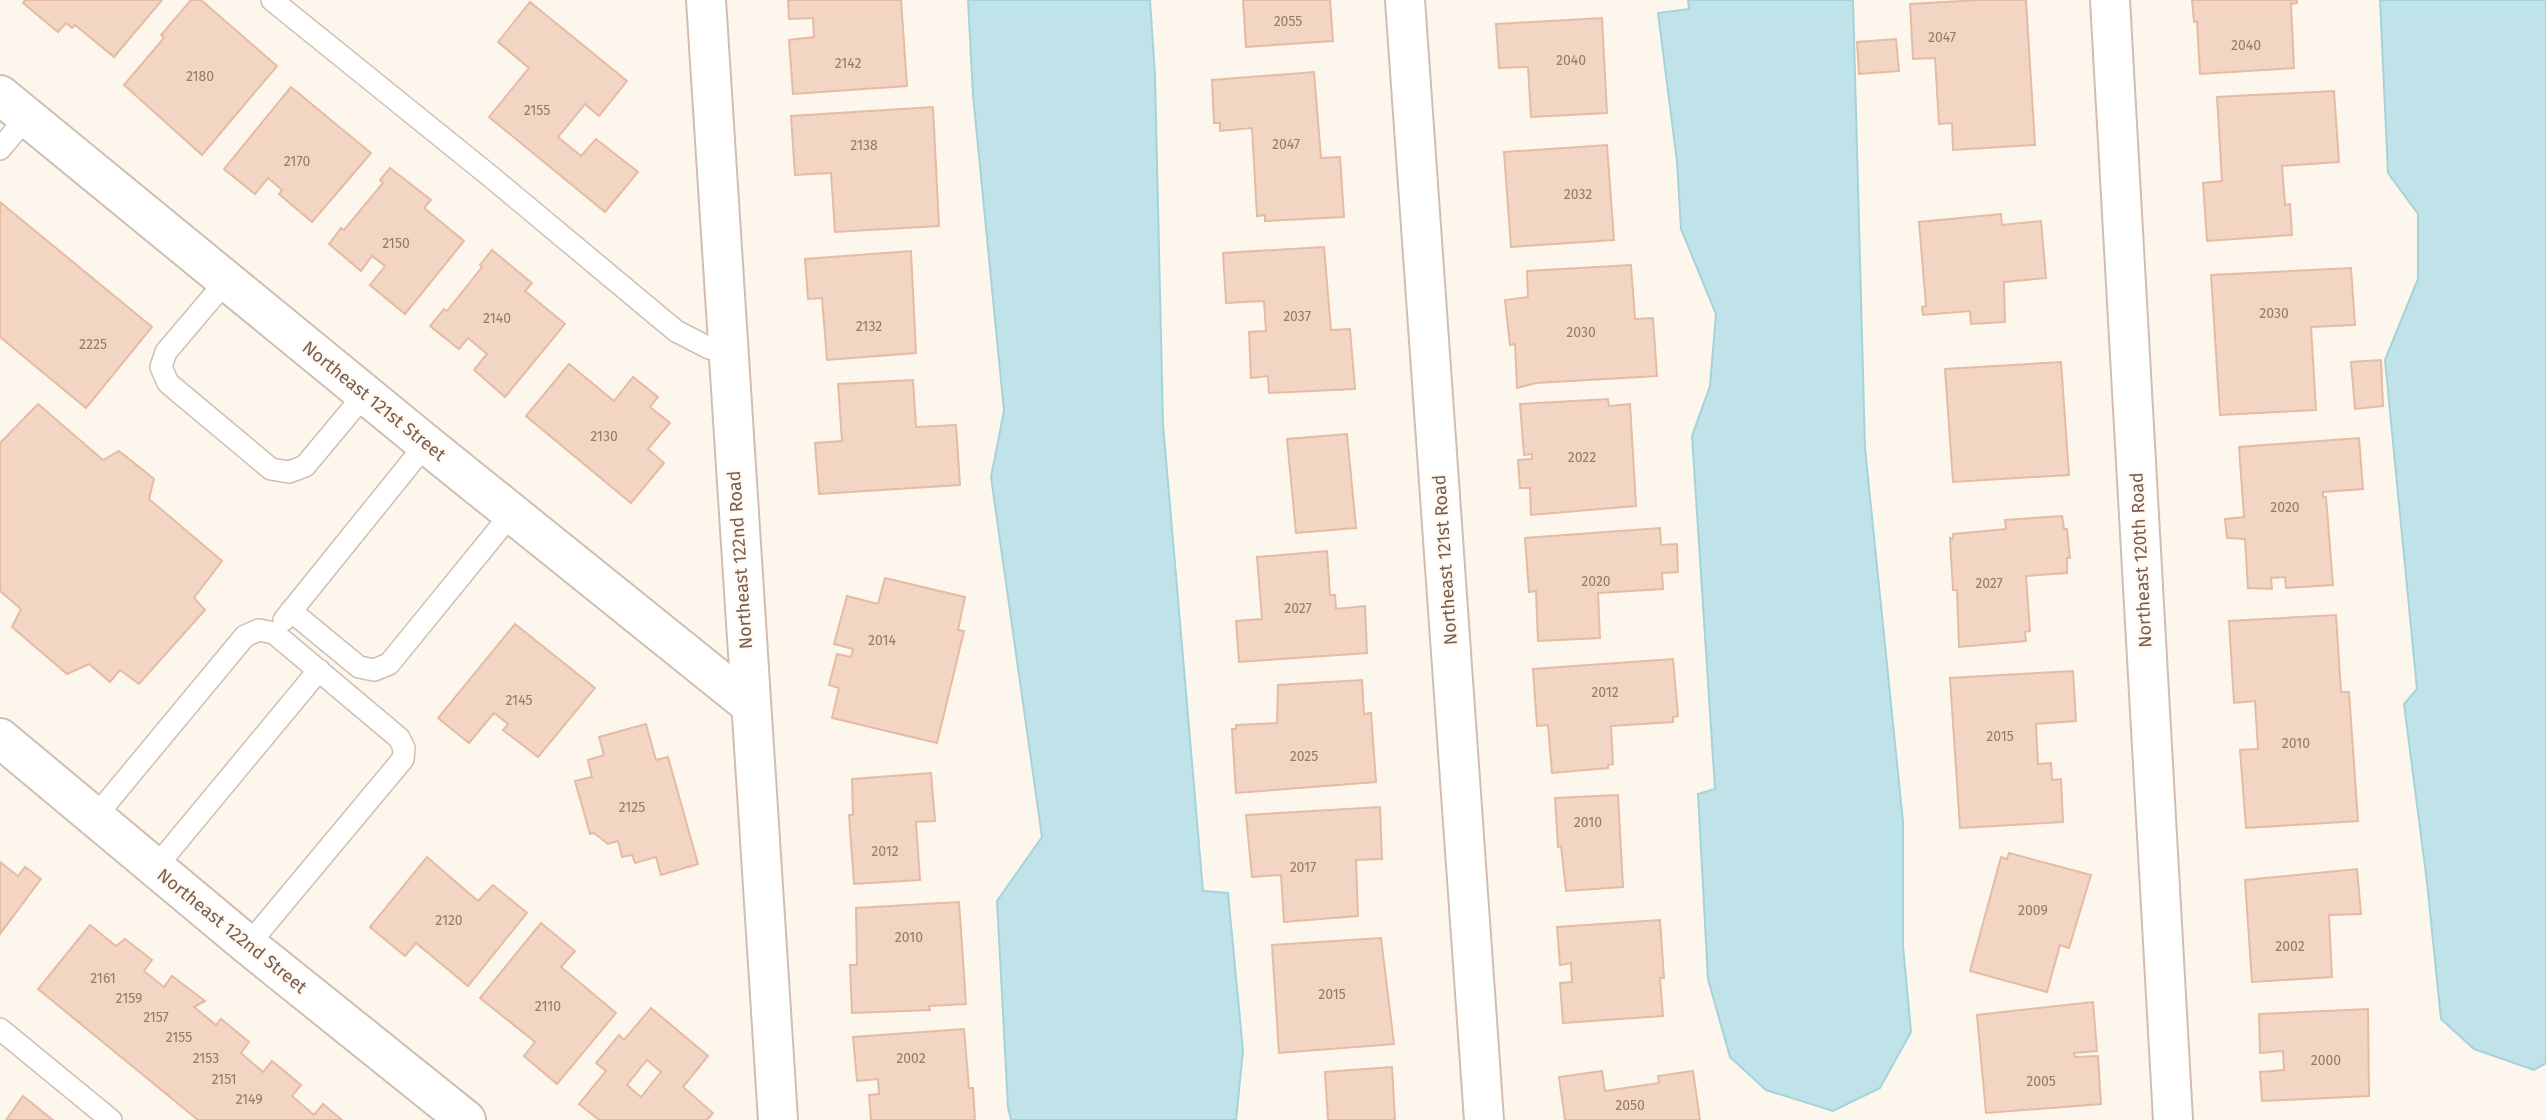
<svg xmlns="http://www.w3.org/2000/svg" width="2546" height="1120" font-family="'Fira Sans',sans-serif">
<rect width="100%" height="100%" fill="#fdf6ec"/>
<!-- water -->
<g fill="#bfe3e8" stroke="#a5d3da" stroke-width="2">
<polygon points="968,0 1150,0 1155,76 1163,424 1203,891 1228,893 1243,1051 1236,1120 1011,1120 1008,1107 997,901 1042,837 991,477 1004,411 973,95"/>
<polygon points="1688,0 1853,0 1865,448 1903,822 1903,946 1911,1032 1880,1088 1833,1111 1766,1090 1730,1057 1708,979 1698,794 1715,789 1692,436 1710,386 1716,314 1681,229 1677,161 1658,13 1689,9"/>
<polygon points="2380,0 2546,0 2546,1063 2534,1070 2474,1049 2441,1019 2427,882 2404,704 2417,689 2385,360 2418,279 2418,214 2388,173"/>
</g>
<!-- building -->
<g fill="#f3d5c3" stroke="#e6bba3" stroke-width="2" fill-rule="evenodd">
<polygon points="25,0 162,0 114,57 75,25 72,28 66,23 58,32 23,3"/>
<polygon points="191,0 201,0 277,66 202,155 124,85 164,38 161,35"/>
<polygon points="788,0 901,0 907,86 793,94 789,40 814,37 813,18 789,19"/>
<polygon points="1243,0 1330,0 1333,41 1246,47"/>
<polygon points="1979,0 2026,0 2035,145 1953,150 1952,123 1939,124 1935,58 1913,59 1910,4"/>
<polygon points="2192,0 2297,0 2297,3 2291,4 2294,68 2200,74 2197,21 2194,22"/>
<polygon points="530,2 627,81 599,116 585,104 558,137 581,156 596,139 638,172 605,212 489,117 529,68 498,42"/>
<polygon points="1602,18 1607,113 1531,117 1528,67 1499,68 1496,24"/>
<polygon points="1896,39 1899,71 1859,74 1857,42"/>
<polygon points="1314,72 1321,158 1340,157 1344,217 1265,221 1265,215 1257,216 1252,128 1220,131 1220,123 1214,123 1212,80"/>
<polygon points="291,87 371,153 312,222 279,194 282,190 268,178 255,194 224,169"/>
<polygon points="2334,91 2339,162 2282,166 2285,205 2290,204 2292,235 2207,241 2203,183 2222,181 2217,97"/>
<polygon points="933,107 939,226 835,232 831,173 795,175 791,116"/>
<polygon points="1607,145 1614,240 1511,247 1504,152"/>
<polygon points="390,168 431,200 424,208 464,241 405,314 370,285 385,266 372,256 361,271 329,244 341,228 344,230 383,183 380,180"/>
<polygon points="0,202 152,327 86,408 0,337"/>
<polygon points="2001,214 2002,225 2041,221 2046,278 2004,282 2005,322 1971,324 1970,311 1923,315 1922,307 1926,306 1919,222"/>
<polygon points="1324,247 1331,330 1350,329 1355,389 1269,393 1268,376 1251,378 1249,332 1266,331 1264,301 1226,303 1223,253"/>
<polygon points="492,250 532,283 525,291 565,324 505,397 474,370 487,354 468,338 459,349 430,326 444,309 447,311 482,267 480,265"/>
<polygon points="911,251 916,353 827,360 822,298 808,299 805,259"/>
<polygon points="1631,265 1635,319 1653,318 1657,376 1536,383 1517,388 1515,344 1510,345 1505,300 1528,297 1527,271"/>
<polygon points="2351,268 2355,325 2311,327 2316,410 2220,415 2211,275"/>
<polygon points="2381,360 2383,406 2355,409 2351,362"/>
<polygon points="2061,362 2069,475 1953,482 1945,369"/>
<polygon points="569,364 614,401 633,377 658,397 650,407 670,423 648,449 664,463 631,503 526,416"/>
<polygon points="913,380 916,427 956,425 960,485 819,494 815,443 842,441 838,384"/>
<polygon points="1608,399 1609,406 1630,404 1636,506 1531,515 1530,488 1520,488 1518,460 1532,459 1532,454 1524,455 1520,404"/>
<polygon points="38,404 103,460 119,451 154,479 149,499 222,561 194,598 205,610 139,684 120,670 110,682 89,664 67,674 12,627 21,609 0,591 0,443"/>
<polygon points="1347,434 1356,528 1296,533 1287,439"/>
<polygon points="2359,438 2363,489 2323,492 2323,497 2326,497 2333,585 2286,588 2285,577 2271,578 2272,589 2248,588 2245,539 2227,538 2225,519 2244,517 2239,447"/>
<polygon points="2062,516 2064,529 2067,529 2070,558 2067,558 2067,573 2026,576 2030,631 2025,632 2026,641 1959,647 1957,590 1953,590 1950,538 1953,539 1953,534 2006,529 2005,520"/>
<polygon points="1660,528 1661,545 1677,544 1678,572 1662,573 1663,589 1598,593 1600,638 1538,641 1536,591 1529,592 1525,538"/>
<polygon points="1327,551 1330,595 1335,595 1336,609 1365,606 1367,653 1239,662 1236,621 1262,619 1257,557"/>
<polygon points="885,578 965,597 958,630 964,631 937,743 832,718 839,688 829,685 837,654 851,657 853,649 834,644 847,596 878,604"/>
<polygon points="2336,615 2341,692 2349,692 2358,821 2246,828 2240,750 2258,749 2255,701 2234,703 2229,621"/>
<polygon points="515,624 595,688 538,757 503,730 508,724 494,713 469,743 438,718"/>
<polygon points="1673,659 1678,716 1673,717 1673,722 1611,726 1613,764 1608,765 1608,768 1552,773 1548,725 1537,726 1533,669"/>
<polygon points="2073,671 2076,721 2036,724 2038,764 2051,763 2052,780 2061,779 2063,822 1960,828 1950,678"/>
<polygon points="1362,680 1364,714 1371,713 1376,782 1236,793 1232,729 1236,729 1236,725 1277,723 1278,685"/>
<polygon points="646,724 656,760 668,757 698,864 661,875 656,857 635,863 632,855 622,857 618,841 608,844 594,833 590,834 575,781 592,777 588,760 604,755 599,737"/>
<polygon points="931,773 935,821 916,822 920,880 854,884 849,815 853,815 852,779"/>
<polygon points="1618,795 1623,887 1566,891 1561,846 1558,847 1555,798"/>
<polygon points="1380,807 1382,859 1356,860 1358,916 1284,922 1281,875 1252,877 1246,815"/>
<polygon points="2009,853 2091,875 2069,948 2060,945 2047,992 1970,971 2001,857 2007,859"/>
<polygon points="427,857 478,901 493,885 527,913 468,986 416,943 405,956 370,927"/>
<polygon points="0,862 18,876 25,867 41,879 0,934"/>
<polygon points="2357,869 2361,914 2329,915 2332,977 2252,982 2245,880"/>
<polygon points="959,902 966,1004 929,1006 930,1010 852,1013 850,965 857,965 856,908"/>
<polygon points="1660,920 1664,978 1660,978 1663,1016 1563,1023 1560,983 1572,982 1571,963 1560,965 1557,927"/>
<polygon points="541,923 575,951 561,967 616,1013 557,1084 524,1056 535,1042 480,998"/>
<polygon points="90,925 116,946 125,939 152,960 144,971 164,987 172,976 205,1001 194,1007 216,1025 221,1019 249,1042 241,1053 263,1072 272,1061 301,1085 292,1096 314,1115 323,1104 342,1120 198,1120 38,989"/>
<polygon points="1381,938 1394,1044 1279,1053 1272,945"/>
<polygon points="2093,1002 2097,1051 2074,1053 2075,1057 2098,1056 2101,1104 1986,1113 1977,1015"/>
<path d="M651 1008 708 1056 683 1087 713 1113 707 1120H599L579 1104 606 1071 596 1063 619 1035 624 1040ZM647 1060 661 1072 641 1097 627 1085Z"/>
<polygon points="2368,1009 2369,1096 2262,1101 2260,1072 2284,1070 2283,1051 2260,1053 2259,1014"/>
<polygon points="964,1029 969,1088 973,1088 975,1120 871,1120 869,1095 879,1094 878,1079 857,1081 853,1037"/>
<polygon points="1392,1067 1395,1120 1328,1120 1325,1072"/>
<polygon points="1602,1071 1605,1091 1659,1083 1658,1076 1693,1071 1700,1120 1565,1120 1559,1077"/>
<polygon points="23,1096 53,1120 6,1120"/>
</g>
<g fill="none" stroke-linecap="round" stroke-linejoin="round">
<!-- service casing -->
<g stroke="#d1beb0" stroke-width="24">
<g id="service">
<polyline points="272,0 490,176 676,331 709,348 727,352"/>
<polyline points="0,149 27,117"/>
<polyline points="227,280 166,352 161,367 168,383 271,469 289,472 305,466 365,394"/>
<polyline points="291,611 359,667 374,670 389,664 512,513"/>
<polyline points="284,620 426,444"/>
<polyline points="95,817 245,636 259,630 274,633 399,738 404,748 403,759 248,945"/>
<polyline points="155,868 319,670"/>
<polyline points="0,1029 111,1120"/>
</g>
</g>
<!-- minor casing -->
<g stroke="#d1beb0" stroke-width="42">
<g id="minor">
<polyline points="706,0 778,1120"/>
<polyline points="1405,0 1484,1120"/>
<polyline points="2110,0 2173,1120"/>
<polyline points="0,95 426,444 749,704"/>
<polyline points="0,738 248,945 466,1120"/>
</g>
</g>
<!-- service -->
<use href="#service" stroke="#fff" stroke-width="21"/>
<!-- minor -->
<use href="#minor" stroke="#fff" stroke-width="38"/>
</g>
<g text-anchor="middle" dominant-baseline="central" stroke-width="5" stroke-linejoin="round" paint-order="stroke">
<!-- number labels -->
<g font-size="14" fill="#987a6a">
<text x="1288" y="21">2055</text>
<text x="1942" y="37">2047</text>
<text x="2246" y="45">2040</text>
<text x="1571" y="60">2040</text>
<text x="848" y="63">2142</text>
<text x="200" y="76">2180</text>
<text x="537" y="110">2155</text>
<text x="1286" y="144">2047</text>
<text x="864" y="145">2138</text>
<text x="297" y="161">2170</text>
<text x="1578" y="194">2032</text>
<text x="396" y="243">2150</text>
<text x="2274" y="313">2030</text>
<text x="1297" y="316">2037</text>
<text x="497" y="318">2140</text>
<text x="869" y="326">2132</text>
<text x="1581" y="332">2030</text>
<text x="93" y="344">2225</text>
<text x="604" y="436">2130</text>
<text x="1582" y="457">2022</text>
<text x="2285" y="507">2020</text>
<text x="1596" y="581">2020</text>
<text x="1989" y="583">2027</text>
<text x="1298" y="608">2027</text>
<text x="882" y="640">2014</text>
<text x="1605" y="692">2012</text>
<text x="519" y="700">2145</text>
<text x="2000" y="736">2015</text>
<text x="2296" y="743">2010</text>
<text x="1304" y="756">2025</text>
<text x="632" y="807">2125</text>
<text x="1588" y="822">2010</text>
<text x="885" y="851">2012</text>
<text x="1303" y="867">2017</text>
<text x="2033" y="910">2009</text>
<text x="449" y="920">2120</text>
<text x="909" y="937">2010</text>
<text x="2290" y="946">2002</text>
<text x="103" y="978">2161</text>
<text x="1332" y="994">2015</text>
<text x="129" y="998">2159</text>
<text x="548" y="1006">2110</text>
<text x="156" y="1017">2157</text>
<text x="179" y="1037">2155</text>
<text x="206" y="1058">2153</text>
<text x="911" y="1058">2002</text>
<text x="2326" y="1060">2000</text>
<text x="224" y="1079">2151</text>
<text x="2041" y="1081">2005</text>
<text x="249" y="1099">2149</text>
<text x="1630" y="1105">2050</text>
</g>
<!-- street labels -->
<g font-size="18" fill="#7a5c4d" stroke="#fffaf3">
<text transform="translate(374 401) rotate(39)">Northeast 121st Street</text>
<text transform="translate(740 560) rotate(-94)">Northeast 122nd Road</text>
<text transform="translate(1445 560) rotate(-94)">Northeast 121st Road</text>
<text transform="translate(2141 560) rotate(-93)">Northeast 120th Road</text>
<text transform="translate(232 931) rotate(39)">Northeast 122nd Street</text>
</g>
</g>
</svg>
